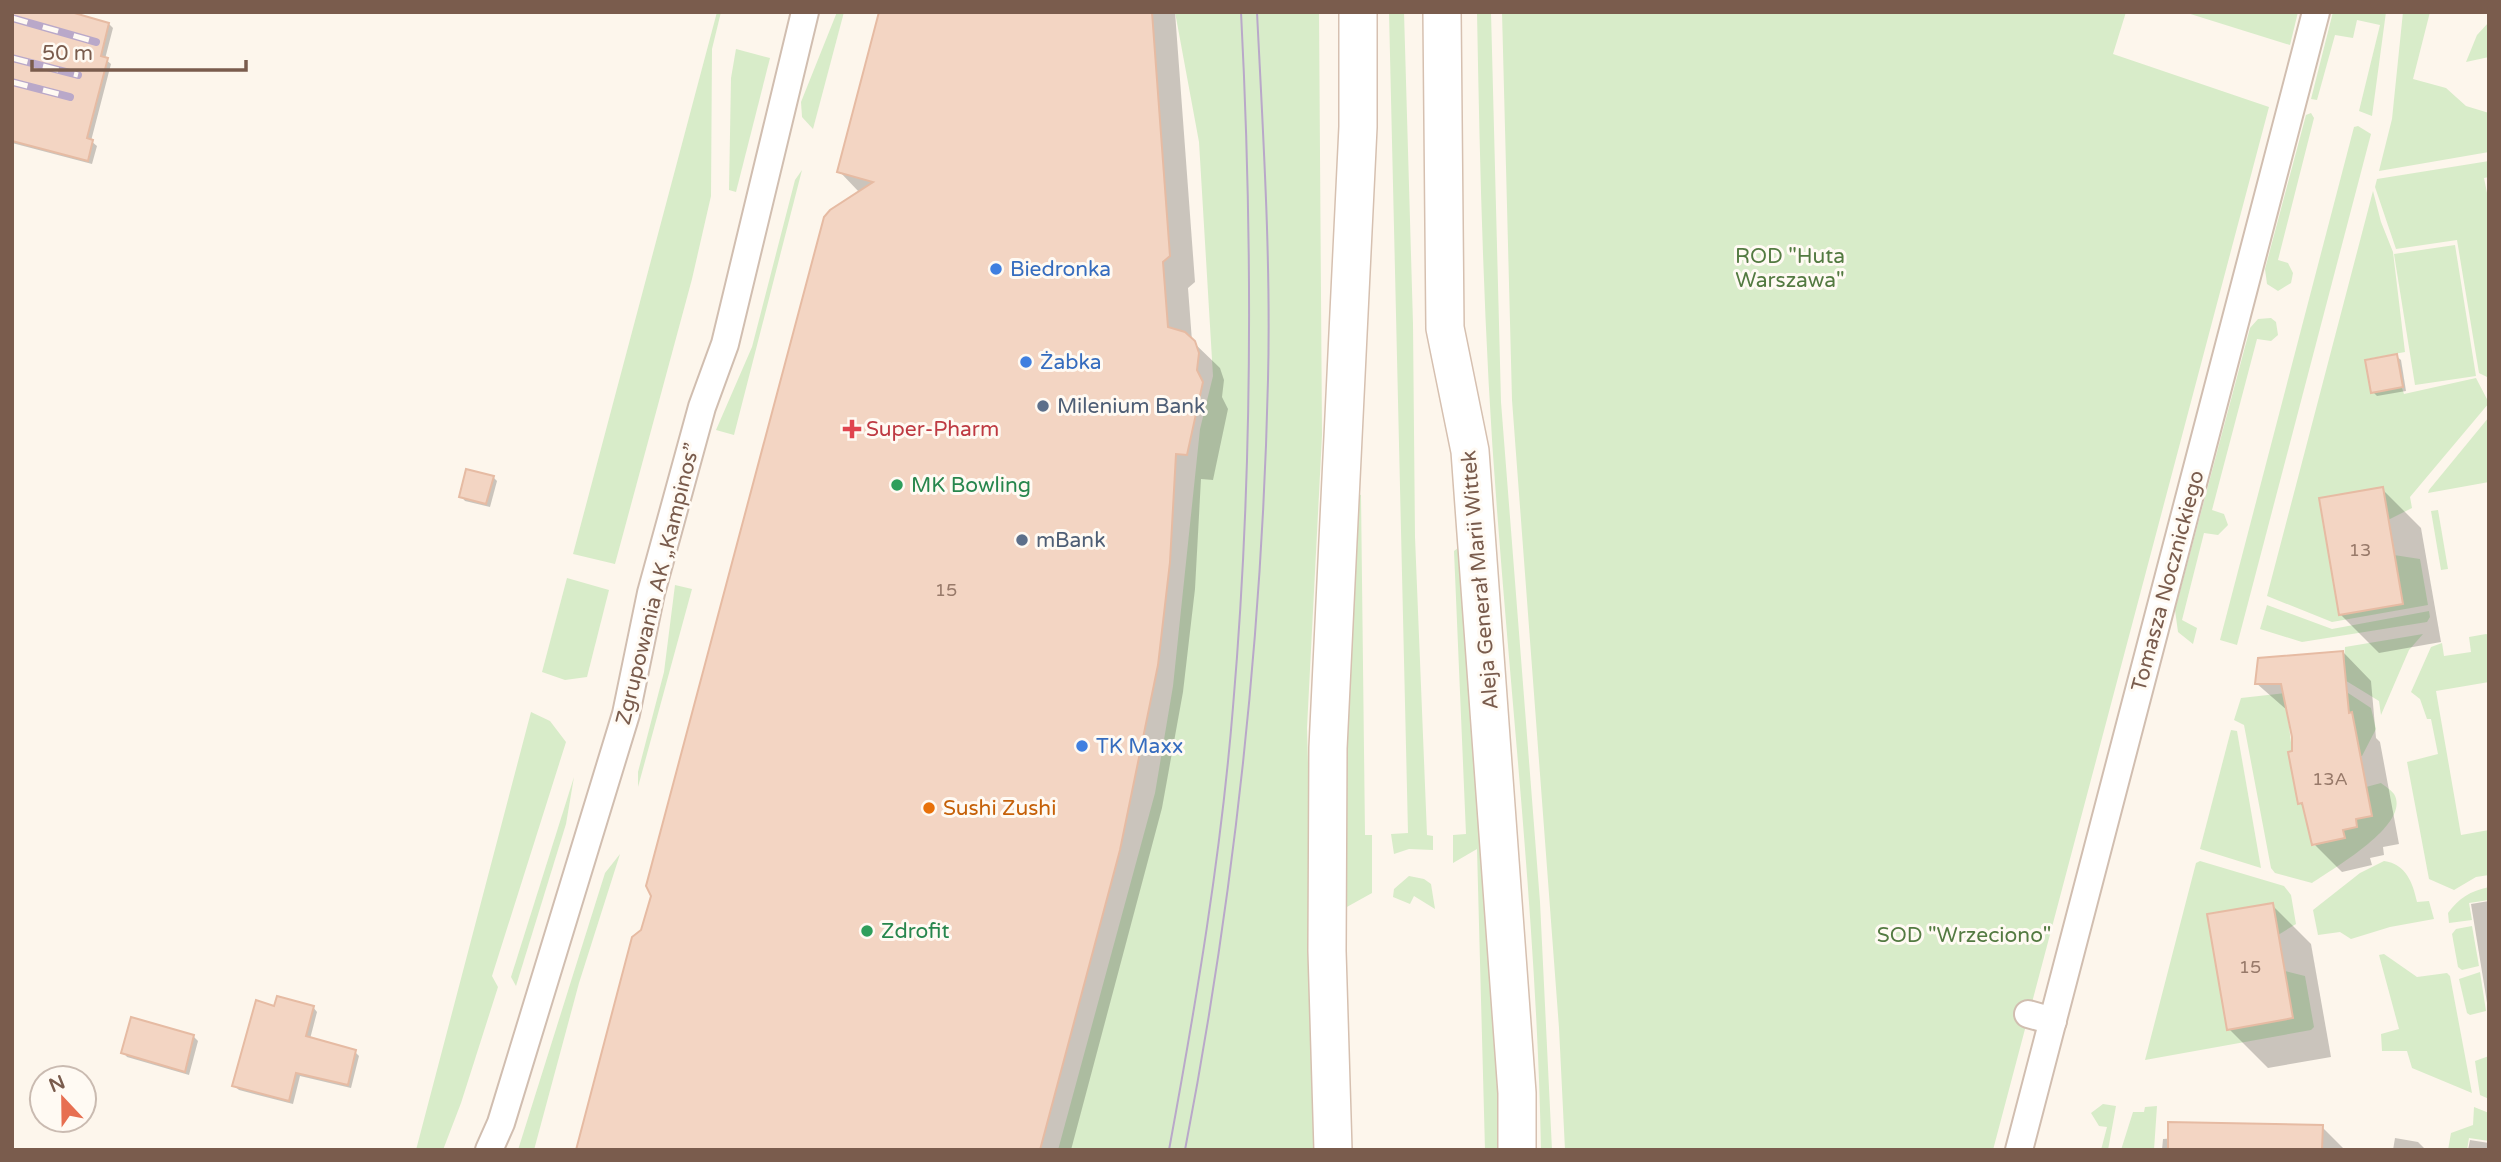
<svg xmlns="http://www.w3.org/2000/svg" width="2501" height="1162" font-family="'Varela Round',sans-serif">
<rect width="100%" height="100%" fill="#fdf6ec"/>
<!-- green -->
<g fill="#d8ecc9">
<polygon points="717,12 721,12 712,49 711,196 692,279 615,564 573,554"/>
<polygon points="837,12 844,12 813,129 802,117 801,102"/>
<polygon points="1175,12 1319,12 1322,435 1307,728 1319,1150 1058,1150 1155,793 1173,686 1200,429 1213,376 1199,142"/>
<polygon points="1389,12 1404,12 1413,324 1415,537 1427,835 1433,836 1433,850 1409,849 1394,854 1391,834 1408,833"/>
<path d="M1477 12H1491L1501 402 1540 902 1552 1150H1541C1537 936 1513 723 1497 510 1484 344 1480 178 1477 12Z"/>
<polygon points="1502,12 2126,12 2113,54 2269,107 1993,1150 1565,1150 1559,1028 1512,400"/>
<polygon points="2184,12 2298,12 2290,45"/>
<polygon points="2333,12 2386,12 2372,116 2359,111 2380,25 2357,20 2353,38 2335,35 2317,100 2311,99"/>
<polygon points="2403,12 2430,12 2413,79 2446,88 2466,106 2489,113 2489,152 2379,171 2392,119"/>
<polygon points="2489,22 2489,57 2466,62 2477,35"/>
<polygon points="736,49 770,58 736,192 729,190 731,78"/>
<polygon points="2311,113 2314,118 2278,260 2288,263 2293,273 2291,283 2278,291 2267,284 2265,269 2306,115"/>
<polygon points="2358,126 2371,134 2237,645 2220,640 2354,127"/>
<polygon points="2489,161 2489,177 2484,178 2489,203 2489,378 2479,373 2457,240 2396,249 2375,187 2377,179"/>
<polygon points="802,170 734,435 716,430 752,347 795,180"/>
<polygon points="2373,191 2381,222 2393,252 2405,352 2367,359 2371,389 2401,385 2404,394 2476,378 2489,403 2410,497 2412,508 2388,520 2382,487 2319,499 2339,615 2403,604 2394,555 2420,559 2428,605 2332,622 2267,596"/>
<polygon points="2455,245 2476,376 2415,385 2394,254"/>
<polygon points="2271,318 2276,322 2278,335 2271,341 2257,339 2212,510 2224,514 2228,525 2218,535 2204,533 2182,620 2197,628 2193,644 2178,632 2175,610 2250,328 2258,319"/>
<polygon points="2489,417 2489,482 2428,493 2429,490"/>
<polygon points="1358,494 1361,495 1365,835 1372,835 1372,893 1345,908 1346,657"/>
<polygon points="2438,510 2448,569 2441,570 2431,511"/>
<polygon points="1458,548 1494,994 1499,1150 1485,1150 1477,849 1453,863 1453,835 1466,834 1454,551"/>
<polygon points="567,578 609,590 587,677 565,680 542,672"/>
<polygon points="675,585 692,589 638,787 638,772 664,672"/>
<polygon points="2267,605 2332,629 2429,611 2430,617 2427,622 2302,642 2260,629"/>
<polygon points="2423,634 2409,650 2381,715 2379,701 2343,679 2345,647"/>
<polygon points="2486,634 2489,635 2489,682 2436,691 2461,835 2489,830 2489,875 2476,877 2454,890 2429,879 2407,762 2438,754 2431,719 2427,719 2420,699 2411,692 2431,647 2442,643 2444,656 2471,652 2469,637"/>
<path d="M2339 687 2371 708 2376 729 2362 756H2358L2352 712 2288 718 2292 751 2288 752 2298 804 2302 803 2313 846 2344 838 2343 830 2357 827 2356 819 2366 787 2381 783C2385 786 2391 790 2394 794 2412 824 2332 869 2312 883L2275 873 2271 868 2244 725 2234 720 2241 698Z"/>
<polygon points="531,712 550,721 566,742 492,976 498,987 461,1103 443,1150 416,1150"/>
<polygon points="2231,730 2237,731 2261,868 2200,849"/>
<polygon points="574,777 566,824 516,986 511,977"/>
<polygon points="620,854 579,983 534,1150 518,1150 605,873"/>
<polygon points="2200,861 2284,886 2291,895 2296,924 2278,935 2272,903 2207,914 2228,1030 2292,1018 2285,971 2305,976 2314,1027 2311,1030 2145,1060 2196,863"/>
<path d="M2384 861C2406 864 2413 883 2417 902L2429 901 2434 919 2390 927 2351 939 2340 932 2318 935 2313 910 2360 873Z"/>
<polygon points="1409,876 1424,879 1431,884 1435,909 1414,896 1410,904 1393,897 1394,889"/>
<path d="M2489 887V900L2469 903 2472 920 2449 923 2448 913C2459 898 2470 891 2489 887Z"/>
<polygon points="2472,926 2479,966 2462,970 2458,967 2452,934 2456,929"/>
<polygon points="2384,954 2417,977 2447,973 2450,976 2472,1093 2412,1068 2407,1051 2382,1051 2381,1034 2399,1029 2379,955"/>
<polygon points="2480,972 2486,1011 2470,1015 2467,1013 2459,979"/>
<polygon points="2489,1056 2489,1099 2480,1095 2475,1061"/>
<polygon points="2103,1104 2116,1106 2108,1150 2101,1150 2107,1127 2099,1126 2091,1113"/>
<polygon points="2157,1106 2154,1150 2121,1150 2133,1112 2144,1112 2145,1107"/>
<polygon points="2474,1107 2489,1113 2489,1141 2469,1138 2467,1150 2448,1150 2451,1133 2473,1125"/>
</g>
<!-- shadow -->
<g fill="#0003">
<polygon points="12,12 109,24 113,28 105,59 111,64 91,141 97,146 92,164 12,143"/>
<polygon points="881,12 1175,12 1195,282 1188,288 1192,341 1220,368 1224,380 1222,397 1228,409 1213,480 1201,479 1195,589 1183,692 1162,808 1071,1150 577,1150 859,192 839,171"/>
<polygon points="2396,356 2401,360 2406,391 2377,396 2373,392"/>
<polygon points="493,477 497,481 490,507 465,501 461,496"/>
<polygon points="2382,489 2421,528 2441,642 2379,653 2340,614"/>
<polygon points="2343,652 2371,681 2376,738 2380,742 2399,844 2383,847 2384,855 2370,858 2372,865 2342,872 2314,844 2305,809 2300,803 2288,711 2256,683"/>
<polygon points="2489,901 2489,1015 2471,904"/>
<polygon points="2272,905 2311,944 2331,1057 2268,1068 2229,1029"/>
<polygon points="313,1007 317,1012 310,1039 355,1052 359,1056 351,1088 300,1076 293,1104 239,1090 234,1086 276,1008"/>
<polygon points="194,1037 198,1041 189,1075 127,1057 123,1052"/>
<polygon points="2322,1127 2345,1150 2162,1150 2163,1139"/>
<polygon points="2395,1138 2418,1142 2426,1150 2393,1150"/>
<polygon points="2470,1140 2489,1143 2489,1150 2468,1150"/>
</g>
<!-- building -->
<g fill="#f3d5c3" stroke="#e6bba3" stroke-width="2">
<polygon points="12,12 71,12 109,23 101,56 108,58 87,138 93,140 88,161 12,141"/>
<polygon points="879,12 1152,12 1170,256 1163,262 1168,327 1185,332 1195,341 1199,353 1197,370 1203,382 1187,455 1176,454 1170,562 1158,665 1120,850 1040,1150 576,1150 632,937 641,930 651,896 646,886 824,217 830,210 873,182 837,172"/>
<polygon points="2397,354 2403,387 2371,393 2365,360"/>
<polygon points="466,469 494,476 486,504 459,497"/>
<polygon points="2383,487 2403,604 2339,615 2319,498"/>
<polygon points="2343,651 2349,713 2352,712 2372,816 2356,819 2357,827 2343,830 2345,838 2312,845 2302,803 2298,804 2288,752 2292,751 2292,737 2281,684 2255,684 2258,658"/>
<polygon points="2273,903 2293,1018 2227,1030 2207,914"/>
<polygon points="277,996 314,1006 306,1036 356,1050 348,1085 296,1073 289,1101 232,1086 256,1000 274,1006"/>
<polygon points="131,1017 194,1035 185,1072 121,1053"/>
<polygon points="2168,1122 2323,1125 2322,1150 2168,1150"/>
</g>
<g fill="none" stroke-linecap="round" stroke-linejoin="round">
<!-- minor casing -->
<g stroke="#d1beb0" stroke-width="30">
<g id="minor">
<polyline points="2028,1014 2053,1021"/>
<polyline points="489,1150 501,1123 626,714 651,593 702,407 725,344 805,12"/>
<polyline points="2019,1150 2316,12"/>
</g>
</g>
<!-- secondary casing -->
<g stroke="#d6c0b0" stroke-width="40">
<g id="secondary">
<polyline points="1442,12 1445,328 1470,451 1517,1093 1517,1150"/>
<polyline points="1333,1150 1327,951 1328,748 1358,127 1358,12"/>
</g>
</g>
<!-- minor -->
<use href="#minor" stroke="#fff" stroke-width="26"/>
<!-- secondary -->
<use href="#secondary" stroke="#fff" stroke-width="37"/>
<!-- tram -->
<g stroke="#b9a8c9" stroke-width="2">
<path d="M1169 1150C1196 1003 1221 855 1233 707 1253 475 1253 244 1241 12"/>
<path d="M1185 1150C1234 895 1262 639 1268 380 1271 258 1263 134 1257 12"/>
</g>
<!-- rail casing -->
<g stroke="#b9a8c9" stroke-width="8">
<g id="rail">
<polyline points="12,18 96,42"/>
<polyline points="12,58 78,75"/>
<polyline points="12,82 70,97"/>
</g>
</g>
<!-- rail -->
<use href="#rail" stroke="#fffaf3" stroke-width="5" stroke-dasharray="16" stroke-linecap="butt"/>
</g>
<!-- markers -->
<g fill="#3f7fe0" stroke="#fffaf3" stroke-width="2.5">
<circle cx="996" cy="269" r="7"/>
<circle cx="1026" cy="362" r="7"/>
<circle cx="1082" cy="746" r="7"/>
</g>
<g fill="#5c6f8a" stroke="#fffaf3" stroke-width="2.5">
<circle cx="1043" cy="406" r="7"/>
<circle cx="1022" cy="540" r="7"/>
</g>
<path fill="#e0444e" stroke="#fffaf3" stroke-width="2.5" d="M848.5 418.5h7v7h7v7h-7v7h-7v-7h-7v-7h7z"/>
<g fill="#2e9e5b" stroke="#fffaf3" stroke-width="2.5">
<circle cx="897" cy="485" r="7"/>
<circle cx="867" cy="931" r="7"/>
</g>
<circle fill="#e8710a" stroke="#fffaf3" stroke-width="2.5" cx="929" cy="808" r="7"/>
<g text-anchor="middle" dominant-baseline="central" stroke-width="6" stroke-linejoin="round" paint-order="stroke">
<!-- number labels -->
<g font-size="18" fill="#987a6a">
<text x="2360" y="550">13</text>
<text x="946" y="590">15</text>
<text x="2330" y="779">13A</text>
<text x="2250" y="967">15</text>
</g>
<!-- park labels -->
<g font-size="21" fill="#537a41" stroke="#fffaf3">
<text x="1790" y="256">ROD "Huta<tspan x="1790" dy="24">Warszawa"</tspan></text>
<text x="1964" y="935">SOD "Wrzeciono"</text>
</g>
<!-- shop labels -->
<g font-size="21" fill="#366cbe" stroke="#fffaf3" text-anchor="start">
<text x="1010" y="269">Biedronka</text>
<text x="1040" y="362">Żabka</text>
<text x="1096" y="746">TK Maxx</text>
</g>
<!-- service labels -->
<g font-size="21" fill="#4e5e75" stroke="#fffaf3" text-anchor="start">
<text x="1057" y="406">Milenium Bank</text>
<text x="1036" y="540">mBank</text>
</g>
<!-- health labels -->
<g font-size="21" fill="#be3a42" stroke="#fffaf3" text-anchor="start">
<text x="866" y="429">Super-Pharm</text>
</g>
<!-- leisure labels -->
<g font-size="21" fill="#27864d" stroke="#fffaf3" text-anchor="start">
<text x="911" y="485">MK Bowling</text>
<text x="881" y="931">Zdrofit</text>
</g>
<!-- street labels -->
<g font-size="21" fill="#7a5c4d" stroke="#fffaf3">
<text transform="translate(1480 580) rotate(-95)">Aleja Generał Marii Wittek</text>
<text transform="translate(2168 581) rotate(-75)">Tomasza Nocznickiego</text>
<text transform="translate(658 584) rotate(-76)">Zgrupowania AK „Kampinos”</text>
</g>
<!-- food labels -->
<g font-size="21" fill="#c56008" stroke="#fffaf3" text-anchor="start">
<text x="943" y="808">Sushi Zushi</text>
</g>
</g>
<!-- border -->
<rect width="2501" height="1162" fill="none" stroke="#7a5c4d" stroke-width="28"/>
<!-- north arrow -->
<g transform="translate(63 1099) rotate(338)"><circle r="33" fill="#fffaf3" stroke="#cabbb1" stroke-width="2"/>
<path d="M0-5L12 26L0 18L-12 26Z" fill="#e76f51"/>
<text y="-10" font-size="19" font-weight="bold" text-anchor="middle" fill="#7a5c4d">N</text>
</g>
<!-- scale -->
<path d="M32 60v10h214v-10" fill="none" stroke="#7a5c4d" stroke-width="3.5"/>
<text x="42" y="60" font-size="21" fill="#7a5c4d" stroke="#fffaf3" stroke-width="5" paint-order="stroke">50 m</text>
</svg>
